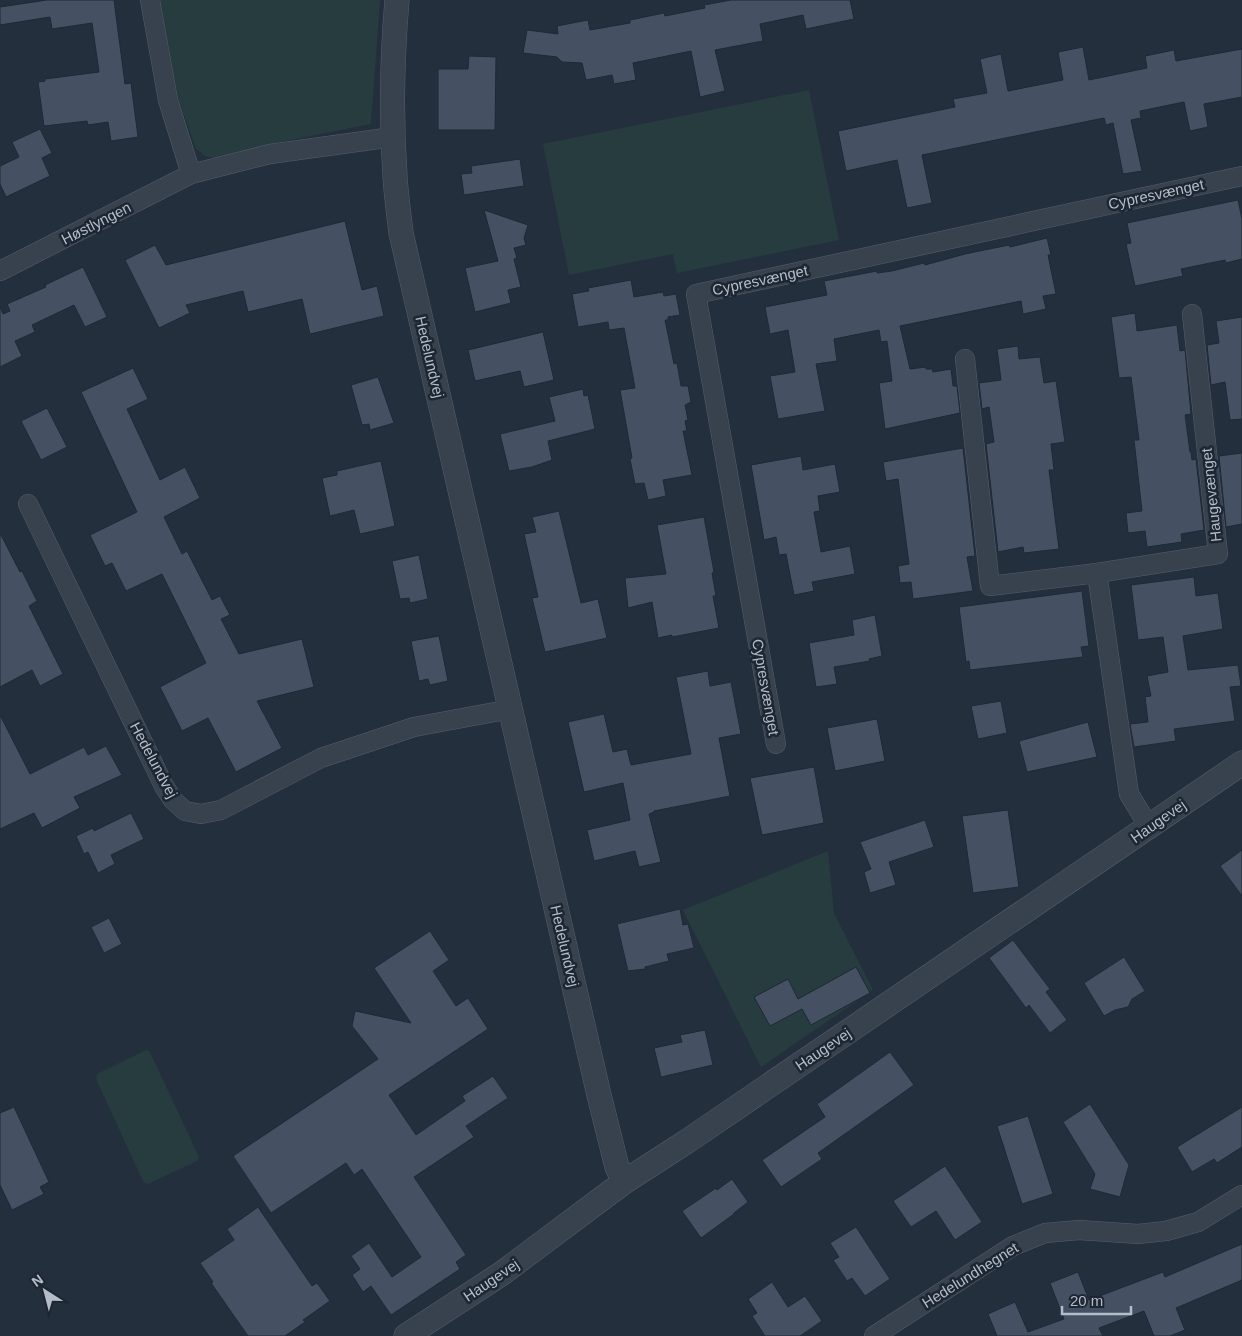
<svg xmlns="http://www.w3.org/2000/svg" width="1242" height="1336" font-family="Arial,sans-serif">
<rect width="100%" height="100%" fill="#242f3e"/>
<!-- green -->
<g fill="#263c3f">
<polygon points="160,0 380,0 371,124 286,141 215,158 205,156 196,149 178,98"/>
<polygon points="809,90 839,240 677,273 673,254 569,275 543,144"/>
<polygon points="828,851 834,913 873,990 761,1067 683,910"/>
<polygon points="146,1050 150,1052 199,1157 197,1161 148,1184 143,1181 96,1079 97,1074"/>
</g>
<!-- building -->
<g fill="#455162" stroke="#1f2835">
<polygon points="47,0 114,0 125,84 131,83 138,137 111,141 108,122 88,125 87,121 44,126 38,82 45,81 45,79 99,72 92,23 52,29 50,17 0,25 0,7"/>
<polygon points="731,0 850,0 854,19 806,29 803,15 760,24 763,41 715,50 725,91 700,97 691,51 633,63 636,80 614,84 612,75 586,80 582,63 562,62 557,57 523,53 527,30 558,34 557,26 588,20 590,30 630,23 630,20 664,13 665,16 705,8 704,5"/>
<polygon points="1083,47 1089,80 1147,68 1145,56 1174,50 1176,61 1242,49 1242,97 1204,104 1208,127 1190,131 1184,102 1140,111 1141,118 1131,120 1142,171 1123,174 1113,123 1106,125 1104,118 922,155 932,203 907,208 897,160 846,171 838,131 955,107 953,99 987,93 980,59 1001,54 1008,91 1063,80 1058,52"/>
<polygon points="469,56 496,57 495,130 438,130 438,69 468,69"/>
<polygon points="40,129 52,153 42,158 50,176 6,197 0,184 0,166 19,157 12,142"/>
<polygon points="520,159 524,186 464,195 461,174 472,173 471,166"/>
<polygon points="1238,200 1242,219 1242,259 1226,263 1225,260 1181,269 1183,276 1135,286 1126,244 1131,243 1127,223"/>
<polygon points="484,210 528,225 524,238 526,245 514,248 517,258 514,259 521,287 508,290 511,303 475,312 465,268 498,261"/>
<polygon points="345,221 362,290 377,286 384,316 310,334 302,299 248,312 243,291 186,305 190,313 159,328 125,260 155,245 166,265"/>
<polygon points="1047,238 1051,255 1048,255 1056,294 1043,296 1046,309 1023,314 1021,301 900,326 910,369 926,367 926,369 932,369 933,372 951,369 953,386 957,386 960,413 885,429 879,383 892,381 887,341 881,342 879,330 834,339 837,361 816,364 825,411 778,419 770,376 795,372 788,330 770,334 765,307 827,295 824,281 877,271 877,273 892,271 924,263 925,265 965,254 1009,245 1010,247"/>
<polygon points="83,267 107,317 85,327 74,305 32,325 35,332 15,341 22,356 0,367 0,306 3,314 10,311 7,304 46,287 45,285"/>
<polygon points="631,280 634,297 663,292 664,296 676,294 680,315 668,317 668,320 665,320 674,364 677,363 681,386 688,386 691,402 685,405 688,420 685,421 687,431 683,431 692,475 663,480 666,496 648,500 644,483 635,484 630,459 632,458 620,390 635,388 624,328 609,330 608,322 578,327 572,294 589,291 588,288"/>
<polygon points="1135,313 1137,331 1177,325 1180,351 1185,350 1191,414 1185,415 1190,452 1191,452 1192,460 1196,459 1204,530 1181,534 1182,542 1147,547 1145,531 1128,533 1126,513 1142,511 1134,440 1139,440 1131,377 1119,378 1111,317"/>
<polygon points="1242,317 1242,419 1230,420 1225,382 1211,385 1207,345 1219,343 1216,321"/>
<polygon points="543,332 554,380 524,387 520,371 475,381 468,350"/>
<polygon points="1018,346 1019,359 1040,357 1044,383 1056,381 1065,442 1051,444 1054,470 1049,470 1059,549 1024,553 1023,547 998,552 986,444 994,442 989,407 982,409 979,383 1001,380 997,349"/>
<polygon points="133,368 148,399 127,409 160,480 185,467 200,498 164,517 182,554 187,551 212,600 220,596 230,615 221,619 239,654 302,639 314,687 257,701 282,748 236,772 208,718 182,731 160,687 206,663 162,574 126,591 112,563 105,566 90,535 137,512 81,392"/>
<polygon points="378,377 394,423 370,430 369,424 362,425 351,385"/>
<polygon points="583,389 584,396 588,395 595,429 548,441 552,460 532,467 509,471 500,434 555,421 549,397"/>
<polygon points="47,408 67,447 41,460 21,421"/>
<polygon points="963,448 975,556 967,557 973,591 913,599 911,582 900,583 898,566 909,564 898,479 886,481 883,462"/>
<polygon points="1242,453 1242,524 1226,527 1219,456"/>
<polygon points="801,456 803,470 835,464 840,492 818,496 820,511 814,512 821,552 850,546 855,574 812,582 814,591 794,595 786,554 779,555 776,537 764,540 751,465"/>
<polygon points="381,461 395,526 360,534 354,510 330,516 322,478 337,475 337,471"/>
<polygon points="559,511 581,603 598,599 607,638 545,652 532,598 538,597 524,534 536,532 532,517"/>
<polygon points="704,517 714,572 712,573 716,596 713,596 719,628 672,637 672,635 658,638 652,602 628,608 625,578 666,574 657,525"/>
<polygon points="0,533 20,572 22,571 37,601 29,606 63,674 40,686 32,670 0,687"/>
<polygon points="419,555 428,599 410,603 409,598 400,599 392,561"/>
<polygon points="1194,577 1196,596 1218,593 1223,629 1183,636 1188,670 1238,665 1241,686 1230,687 1235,721 1174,729 1176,741 1134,747 1130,724 1148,722 1145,697 1151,696 1147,676 1168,672 1163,637 1138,640 1131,585"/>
<polygon points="1082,591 1089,646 1081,647 1083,657 970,670 969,661 966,662 959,607"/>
<polygon points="875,615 882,656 869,659 870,661 834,667 837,684 816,687 809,643 854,635 852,620"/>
<polygon points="439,636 448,681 430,685 428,679 419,681 411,641"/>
<polygon points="708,671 710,686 731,682 741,734 719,738 730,796 654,811 654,812 649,814 661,862 639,867 635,851 594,861 587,830 630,820 623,783 584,792 568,722 604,714 613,752 627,749 631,765 691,754 676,677"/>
<polygon points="1001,701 1007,733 978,739 971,706"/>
<polygon points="0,715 30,774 84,747 88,755 106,746 122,775 74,797 80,808 42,828 34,813 0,829"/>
<polygon points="877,719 885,761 835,771 827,728"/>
<polygon points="1088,722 1097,757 1027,772 1019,741"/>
<polygon points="814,767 824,823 762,835 750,778"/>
<polygon points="1008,810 1019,887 973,893 962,816"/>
<polygon points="131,813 144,839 111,855 115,864 98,873 88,852 84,854 76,836 93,828 94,831"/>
<polygon points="925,820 934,847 889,862 896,885 870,893 864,872 871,869 860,842"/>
<polygon points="1242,850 1242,896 1220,866"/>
<polygon points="680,909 683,925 688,924 694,948 667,954 669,961 645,967 645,969 628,971 617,924"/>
<polygon points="109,918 122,944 104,953 91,927"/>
<polygon points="430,931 449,960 433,971 456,1006 468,998 488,1029 389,1095 416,1135 465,1101 462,1096 493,1076 508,1098 466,1126 474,1137 414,1177 466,1255 456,1262 460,1269 391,1315 371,1286 363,1292 352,1275 360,1269 351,1256 369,1243 392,1277 421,1257 362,1169 354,1175 346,1163 271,1213 233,1156 378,1059 352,1026 355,1011 411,1023 374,968"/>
<polygon points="1013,940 1050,989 1046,992 1067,1020 1050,1033 1029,1005 1026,1008 989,958"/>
<polygon points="1124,957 1145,991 1132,999 1128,1007 1115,1010 1104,1016 1084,983"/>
<polygon points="856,967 870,993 811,1025 802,1009 770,1026 754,997 788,979 798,999"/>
<polygon points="705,1030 713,1065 661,1077 654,1048 682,1042 680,1035"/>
<polygon points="890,1052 914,1085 818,1153 822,1159 781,1187 762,1160 825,1117 817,1104"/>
<polygon points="1090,1104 1129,1165 1120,1197 1090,1189 1095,1174 1063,1122"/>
<polygon points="14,1107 49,1182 40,1187 44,1194 12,1210 0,1185 0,1113"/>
<polygon points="1242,1107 1242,1147 1217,1163 1214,1159 1192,1172 1177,1147"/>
<polygon points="1028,1116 1053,1194 1022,1204 997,1126"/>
<polygon points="945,1166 982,1222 955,1240 936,1211 911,1227 893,1201"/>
<polygon points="732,1179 748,1202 734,1213 734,1214 701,1238 682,1211 716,1188 717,1190"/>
<polygon points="258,1207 312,1286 317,1283 330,1301 303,1320 305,1322 285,1336 248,1336 211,1283 213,1282 200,1263 234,1240 227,1229"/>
<polygon points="856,1227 890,1279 865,1296 852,1278 847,1281 833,1260 839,1257 830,1243"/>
<polygon points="1242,1244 1242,1280 1176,1308 1185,1330 1170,1336 1154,1336 1144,1311 1099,1328 1103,1336 997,1336 988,1314 1015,1302 1028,1332 1064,1319 1050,1283 1078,1272 1089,1300 1163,1272 1165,1277"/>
<polygon points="772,1282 788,1307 805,1296 822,1321 800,1336 765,1336 752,1316 757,1313 748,1299"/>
</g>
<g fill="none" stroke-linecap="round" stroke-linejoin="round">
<!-- minor casing -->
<g stroke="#565f6c" stroke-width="20">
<g id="minor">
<polyline points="150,0 168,100 191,174"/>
<polyline points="0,271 191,174 270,154 393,137"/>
<polyline points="965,359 990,586 1097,573"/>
<polyline points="28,504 164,786 173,800 185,811 201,814 221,810 321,758 414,727 511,709"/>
<polyline points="776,744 696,294 1242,176"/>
<polyline points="1149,827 1129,794 1097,573 1218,554 1192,314"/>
<polyline points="874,1336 1013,1246 1045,1233 1079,1230 1138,1234 1166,1231 1198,1222 1242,1195"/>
</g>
</g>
<!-- tertiary casing -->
<g stroke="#565f6c" stroke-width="25">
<g id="tertiary">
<path d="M397 0C392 58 391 118 395 176 396 195 399 215 401 233L599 1095 617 1167 624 1182"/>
<polyline points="406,1336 501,1274 624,1182 686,1142 1242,763"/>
</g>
</g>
<!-- minor -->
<use href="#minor" stroke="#38414e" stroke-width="19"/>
<!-- tertiary -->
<use href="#tertiary" stroke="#38414e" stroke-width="24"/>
</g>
<g text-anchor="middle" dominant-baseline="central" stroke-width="5" stroke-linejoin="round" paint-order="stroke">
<!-- street labels -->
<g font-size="15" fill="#b4bcc9" stroke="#1d2633">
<text transform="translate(1156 194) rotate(-12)">Cypresvænget</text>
<text transform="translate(96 223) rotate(-27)">Høstlyngen</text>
<text transform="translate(760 280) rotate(-12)">Cypresvænget</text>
<text transform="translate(430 357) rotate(77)">Hedelundvej</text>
<text transform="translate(1211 495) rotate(-96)">Haugevænget</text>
<text transform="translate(766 687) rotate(80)">Cypresvænget</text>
<text transform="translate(154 760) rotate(62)">Hedelundvej</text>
<text transform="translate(1158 821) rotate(-35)">Haugevej</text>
<text transform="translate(565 946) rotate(77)">Hedelundvej</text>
<text transform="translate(823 1049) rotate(-34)">Haugevej</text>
<text transform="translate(970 1275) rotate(-32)">Hedelundhegnet</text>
<text transform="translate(491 1280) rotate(-34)">Haugevej</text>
</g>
</g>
<!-- north arrow -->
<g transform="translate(45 1291) rotate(324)" stroke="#1d2633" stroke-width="4" paint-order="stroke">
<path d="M0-4L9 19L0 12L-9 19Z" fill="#b4bcc9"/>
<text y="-8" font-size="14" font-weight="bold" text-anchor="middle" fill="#b4bcc9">N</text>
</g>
<!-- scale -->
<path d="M1062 1306v8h69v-8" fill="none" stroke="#b4bcc9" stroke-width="2.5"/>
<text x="1070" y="1306" font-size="15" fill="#b4bcc9" stroke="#1d2633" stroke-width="4" paint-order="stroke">20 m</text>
</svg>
